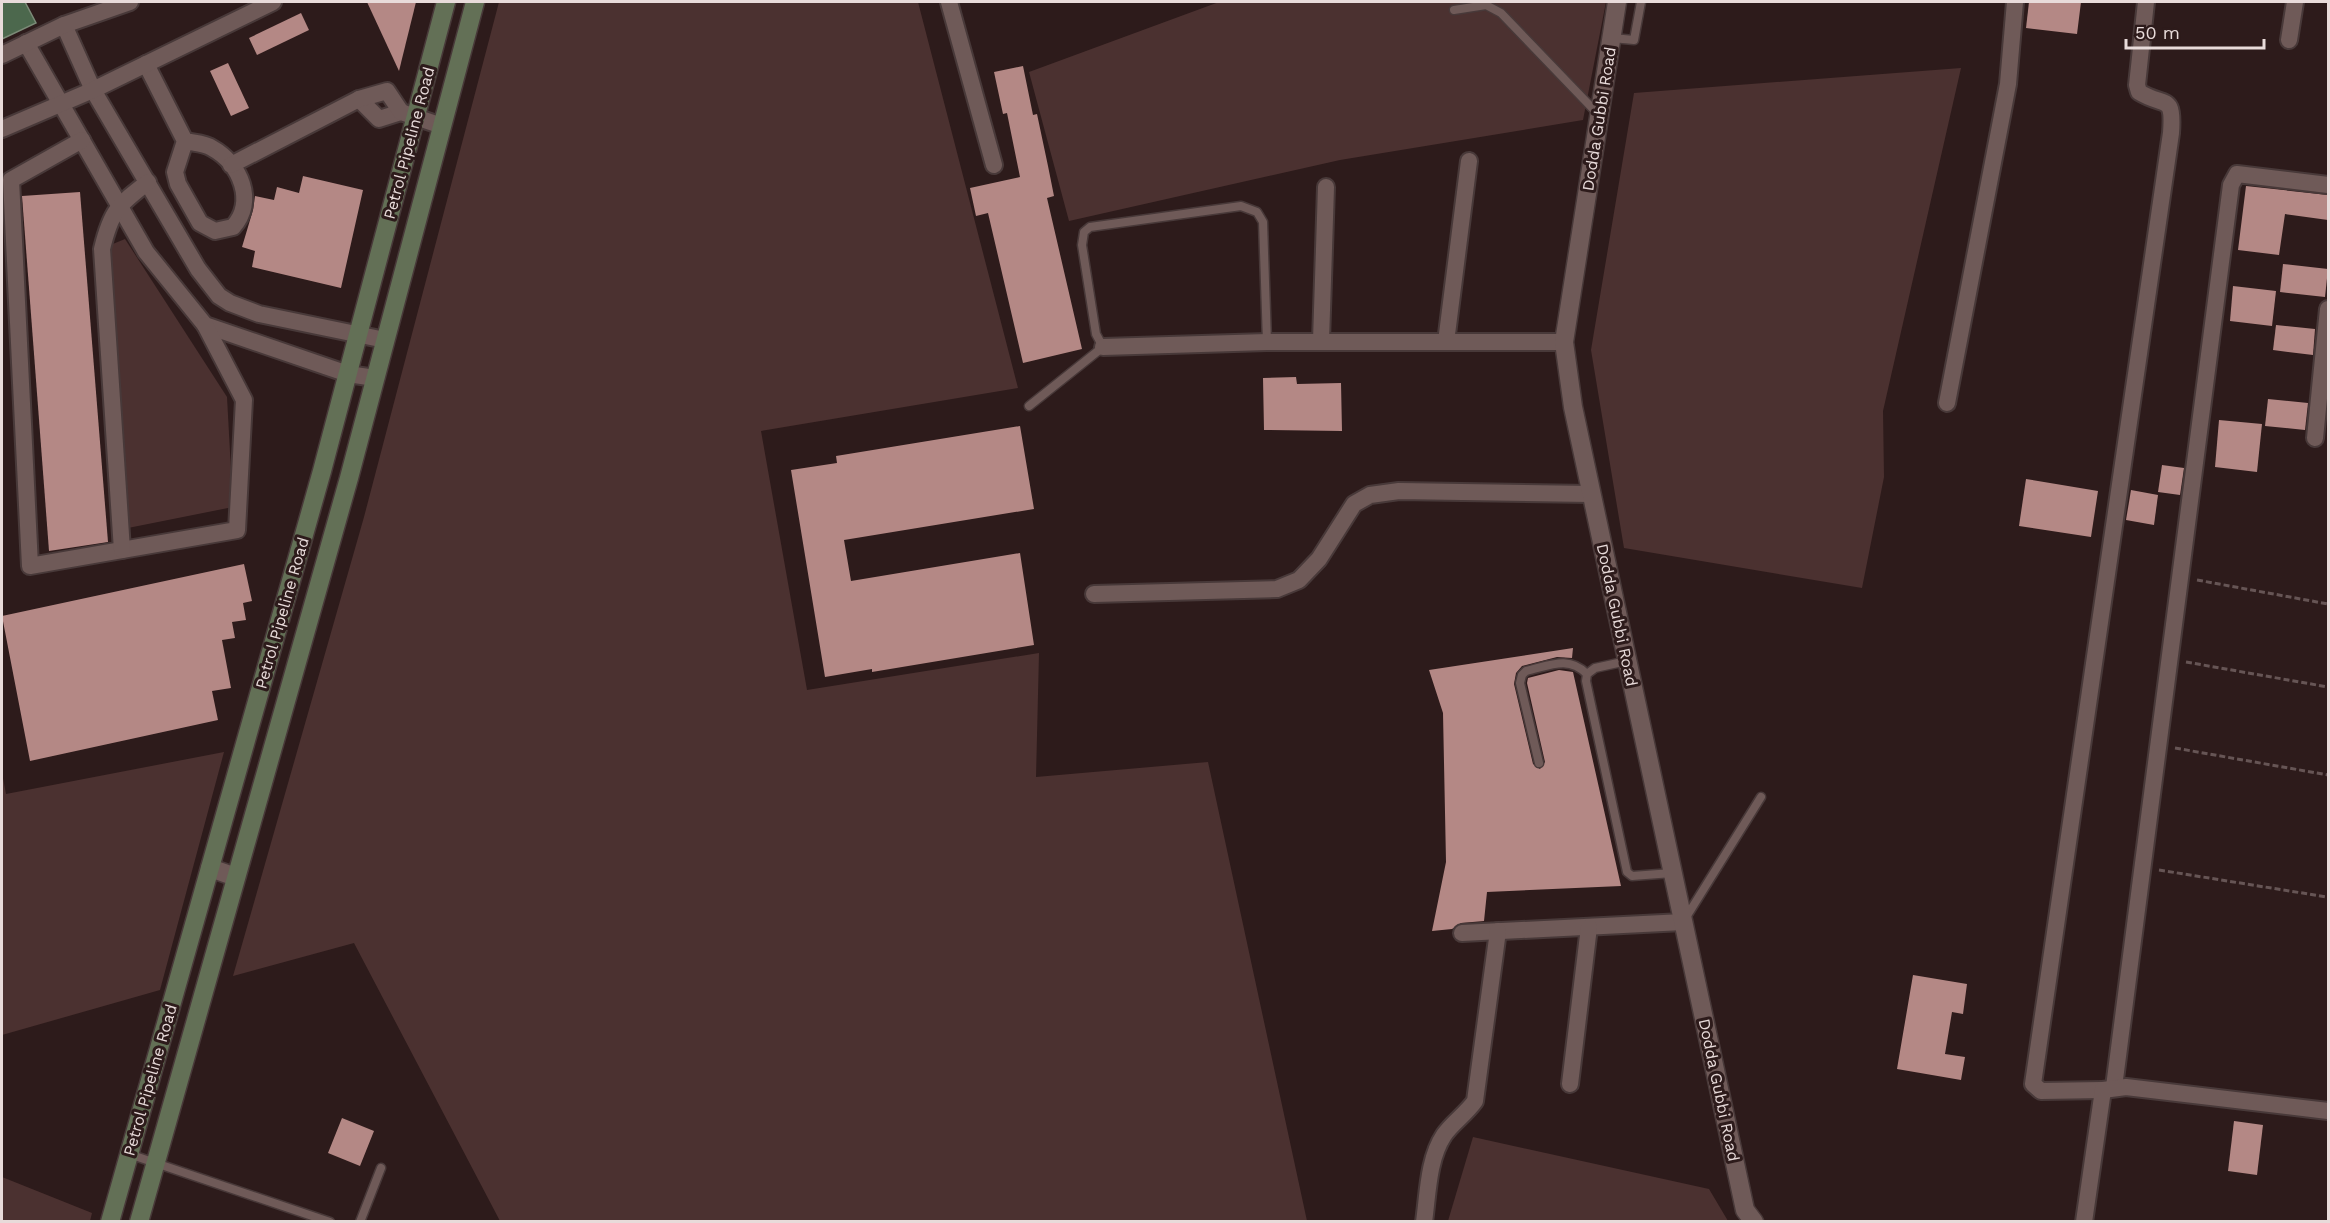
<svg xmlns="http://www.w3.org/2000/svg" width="2330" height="1223" font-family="'Work Sans',sans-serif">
<rect width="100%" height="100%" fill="#2d1b1b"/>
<!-- green -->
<g fill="#4b3130">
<polygon points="499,2 918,2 1018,388 761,431 807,690 1039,653 1036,777 1208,762 1307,1221 500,1221 354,943 233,976 364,517"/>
<polygon points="1219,2 1606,2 1583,120 1340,160 1069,221 1029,72"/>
<polygon points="1961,68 1883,411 1884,477 1862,588 1624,548 1591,350 1634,93"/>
<polygon points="125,239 227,397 233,507 123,529 108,246"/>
<polygon points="224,752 160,990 2,1035 2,773 6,794"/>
<polygon points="1473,1137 1709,1189 1728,1221 1448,1221"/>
<polygon points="2,1177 92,1213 90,1221 2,1221"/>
</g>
<!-- water -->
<polygon fill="#4c684d" stroke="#7b8a77" stroke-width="1.5" points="2,2 25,2 36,23 2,39"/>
<!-- building -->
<g fill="#b48885">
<polygon points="367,2 416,2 399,71"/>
<polygon points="2029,2 2081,2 2077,34 2026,28"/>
<polygon points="301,13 309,30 257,55 249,38"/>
<polygon points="228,63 249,108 231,116 210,71"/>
<polygon points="1023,66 1033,115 1037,114 1048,166 1054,196 1047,198 1082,349 1023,363 988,213 976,216 970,188 1020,177 1007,113 1003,114 994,72"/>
<polygon points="303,176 363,190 341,288 252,267 255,251 242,247 253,210 255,196 274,200 277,187 299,193"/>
<polygon points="2246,186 2328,195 2328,220 2285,214 2279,255 2238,250"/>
<polygon points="80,192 108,542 49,551 22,196"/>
<polygon points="2283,264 2328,269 2325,297 2280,292"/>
<polygon points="2233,286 2276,291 2272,326 2230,321"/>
<polygon points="2276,325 2315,329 2313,355 2273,350"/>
<polygon points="1296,377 1297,384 1341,383 1342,431 1264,430 1263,378"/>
<polygon points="2268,399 2308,403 2305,430 2265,426"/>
<polygon points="2219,420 2262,424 2257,472 2215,467"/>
<polygon points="1020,426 1034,509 844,540 851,581 1020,553 1034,645 872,672 872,669 825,677 791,470 837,463 836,456"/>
<polygon points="2162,465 2184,468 2180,495 2158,492"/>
<polygon points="2026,479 2098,491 2091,537 2019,526"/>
<polygon points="2131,490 2158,495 2154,525 2126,520"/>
<polygon points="244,564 252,601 243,603 246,620 232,622 235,638 222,640 231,688 212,691 218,720 30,761 2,616"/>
<polygon points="1573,648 1572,658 1557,657 1522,666 1516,673 1514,684 1533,764 1540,769 1545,762 1527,683 1528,678 1559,670 1573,672 1621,886 1487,892 1484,921 1461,923 1452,929 1432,931 1446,862 1443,713 1429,670"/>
<polygon points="1913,975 1967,984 1963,1014 1952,1012 1945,1054 1965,1057 1961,1080 1897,1069"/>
<polygon points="342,1118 374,1131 360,1166 328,1153"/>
<polygon points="2234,1121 2263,1125 2257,1175 2228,1171"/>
</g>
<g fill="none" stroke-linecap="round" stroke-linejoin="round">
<!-- service casing -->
<g stroke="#483939" stroke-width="11">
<g id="service">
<polyline points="1454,10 1486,5 1501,13 1598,114"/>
<polyline points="1612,38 1634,40 1641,2"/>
<polyline points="1029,406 1103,347 1096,334 1082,245 1084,232 1090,227 1241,206 1257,212 1263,222 1267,342"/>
<polyline points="1627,661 1595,668 1587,674 1586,681 1627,872 1632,876 1672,873"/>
<path d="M1539 763 1520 683 1522 675 1526 671C1549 666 1568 655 1587 674"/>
<polyline points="1685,919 1761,797"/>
<polyline points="129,1154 330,1222"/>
<polyline points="360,1222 381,1168"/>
</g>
</g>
<!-- minor casing -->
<g stroke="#483939" stroke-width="20">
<g id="minor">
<polyline points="949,2 994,165"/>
<polyline points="64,25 93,90 198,269 219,296 230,303 259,314 385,340"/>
<polyline points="2289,40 2295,2"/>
<polyline points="26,43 146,252 205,325 348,374 375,378"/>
<polyline points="2,55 64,25 130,2"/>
<path d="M146 64 185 141 175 172 178 184 200 223 215 231 233 227C256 202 241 164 212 148 205 143 193 143 185 141"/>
<polyline points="359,99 379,119 401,112 442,126"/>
<polyline points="2,129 93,90 273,2"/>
<polyline points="82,140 11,180 30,566 237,530 244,400 205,325"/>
<polyline points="231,165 359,99 387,91 401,112"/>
<polyline points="1321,341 1326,187"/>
<polyline points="1446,342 1469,161"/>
<polyline points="1103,347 1267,342 1564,342"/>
<polyline points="1947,403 2008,84 2015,2"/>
<polyline points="2315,438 2328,309"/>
<path d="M122 550 102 249C111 211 118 205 148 182"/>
<polyline points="1094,594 1277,589 1299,580 1319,559 1354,504 1370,495 1399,491 1591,494"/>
<polyline points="1462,933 1683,922"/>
<polyline points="1570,1084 1589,927"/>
<polyline points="2114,1087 2231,185 2237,174 2328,185"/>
<path d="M2103 1090 2041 1091 2033 1084 2171 133C2174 93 2165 108 2139 92L2137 85 2146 2"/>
<path d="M1424 1222C1428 1194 1428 1159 1444 1135 1452 1123 1466 1114 1475 1101L1498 931"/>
<polyline points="2084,1222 2103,1090 2126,1087 2328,1111"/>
</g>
</g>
<!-- tertiary casing -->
<g stroke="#483939" stroke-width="21">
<g id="tertiary">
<polyline points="1617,2 1564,342 1573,407 1745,1210 1754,1222"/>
<polyline points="210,868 236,877"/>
</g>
</g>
<!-- secondary casing -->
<g stroke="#483939" stroke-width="21">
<g id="secondary">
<polyline points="110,1222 322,471 446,2"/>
<polyline points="139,1222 349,478 475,2"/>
</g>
</g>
<!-- path -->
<g stroke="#655" stroke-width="3" stroke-dasharray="6 3" stroke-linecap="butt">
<polyline points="2197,580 2328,604"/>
<polyline points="2186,662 2328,687"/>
<polyline points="2175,748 2328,775"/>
<polyline points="2159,870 2327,897"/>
</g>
<!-- service -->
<use href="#service" stroke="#6f5a58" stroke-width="8"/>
<!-- minor -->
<use href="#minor" stroke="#6f5a58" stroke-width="16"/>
<!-- tertiary -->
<use href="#tertiary" stroke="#6f5a58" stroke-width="18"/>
<!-- secondary -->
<use href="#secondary" stroke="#637056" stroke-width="18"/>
</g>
<g text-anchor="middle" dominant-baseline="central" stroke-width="6" stroke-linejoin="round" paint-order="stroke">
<!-- street labels -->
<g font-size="16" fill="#e8dbda" stroke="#2d1b1b">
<text transform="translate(1599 119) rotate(-81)">Dodda Gubbi Road</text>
<text transform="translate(409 143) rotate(-75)">Petrol Pipeline Road</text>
<text transform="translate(282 613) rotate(-74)">Petrol Pipeline Road</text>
<text transform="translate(1617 615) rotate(78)">Dodda Gubbi Road</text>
<text transform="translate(150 1080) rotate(-74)">Petrol Pipeline Road</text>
<text transform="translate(1719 1090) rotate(78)">Dodda Gubbi Road</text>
</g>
</g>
<!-- border -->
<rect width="2330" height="1223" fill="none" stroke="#e8dbda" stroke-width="6"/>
<!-- scale -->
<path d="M2126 39v9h138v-9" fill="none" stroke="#e8dbda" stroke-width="3"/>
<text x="2135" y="39" font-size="18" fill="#e8dbda" stroke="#2d1b1b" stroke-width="4.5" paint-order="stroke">50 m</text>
</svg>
